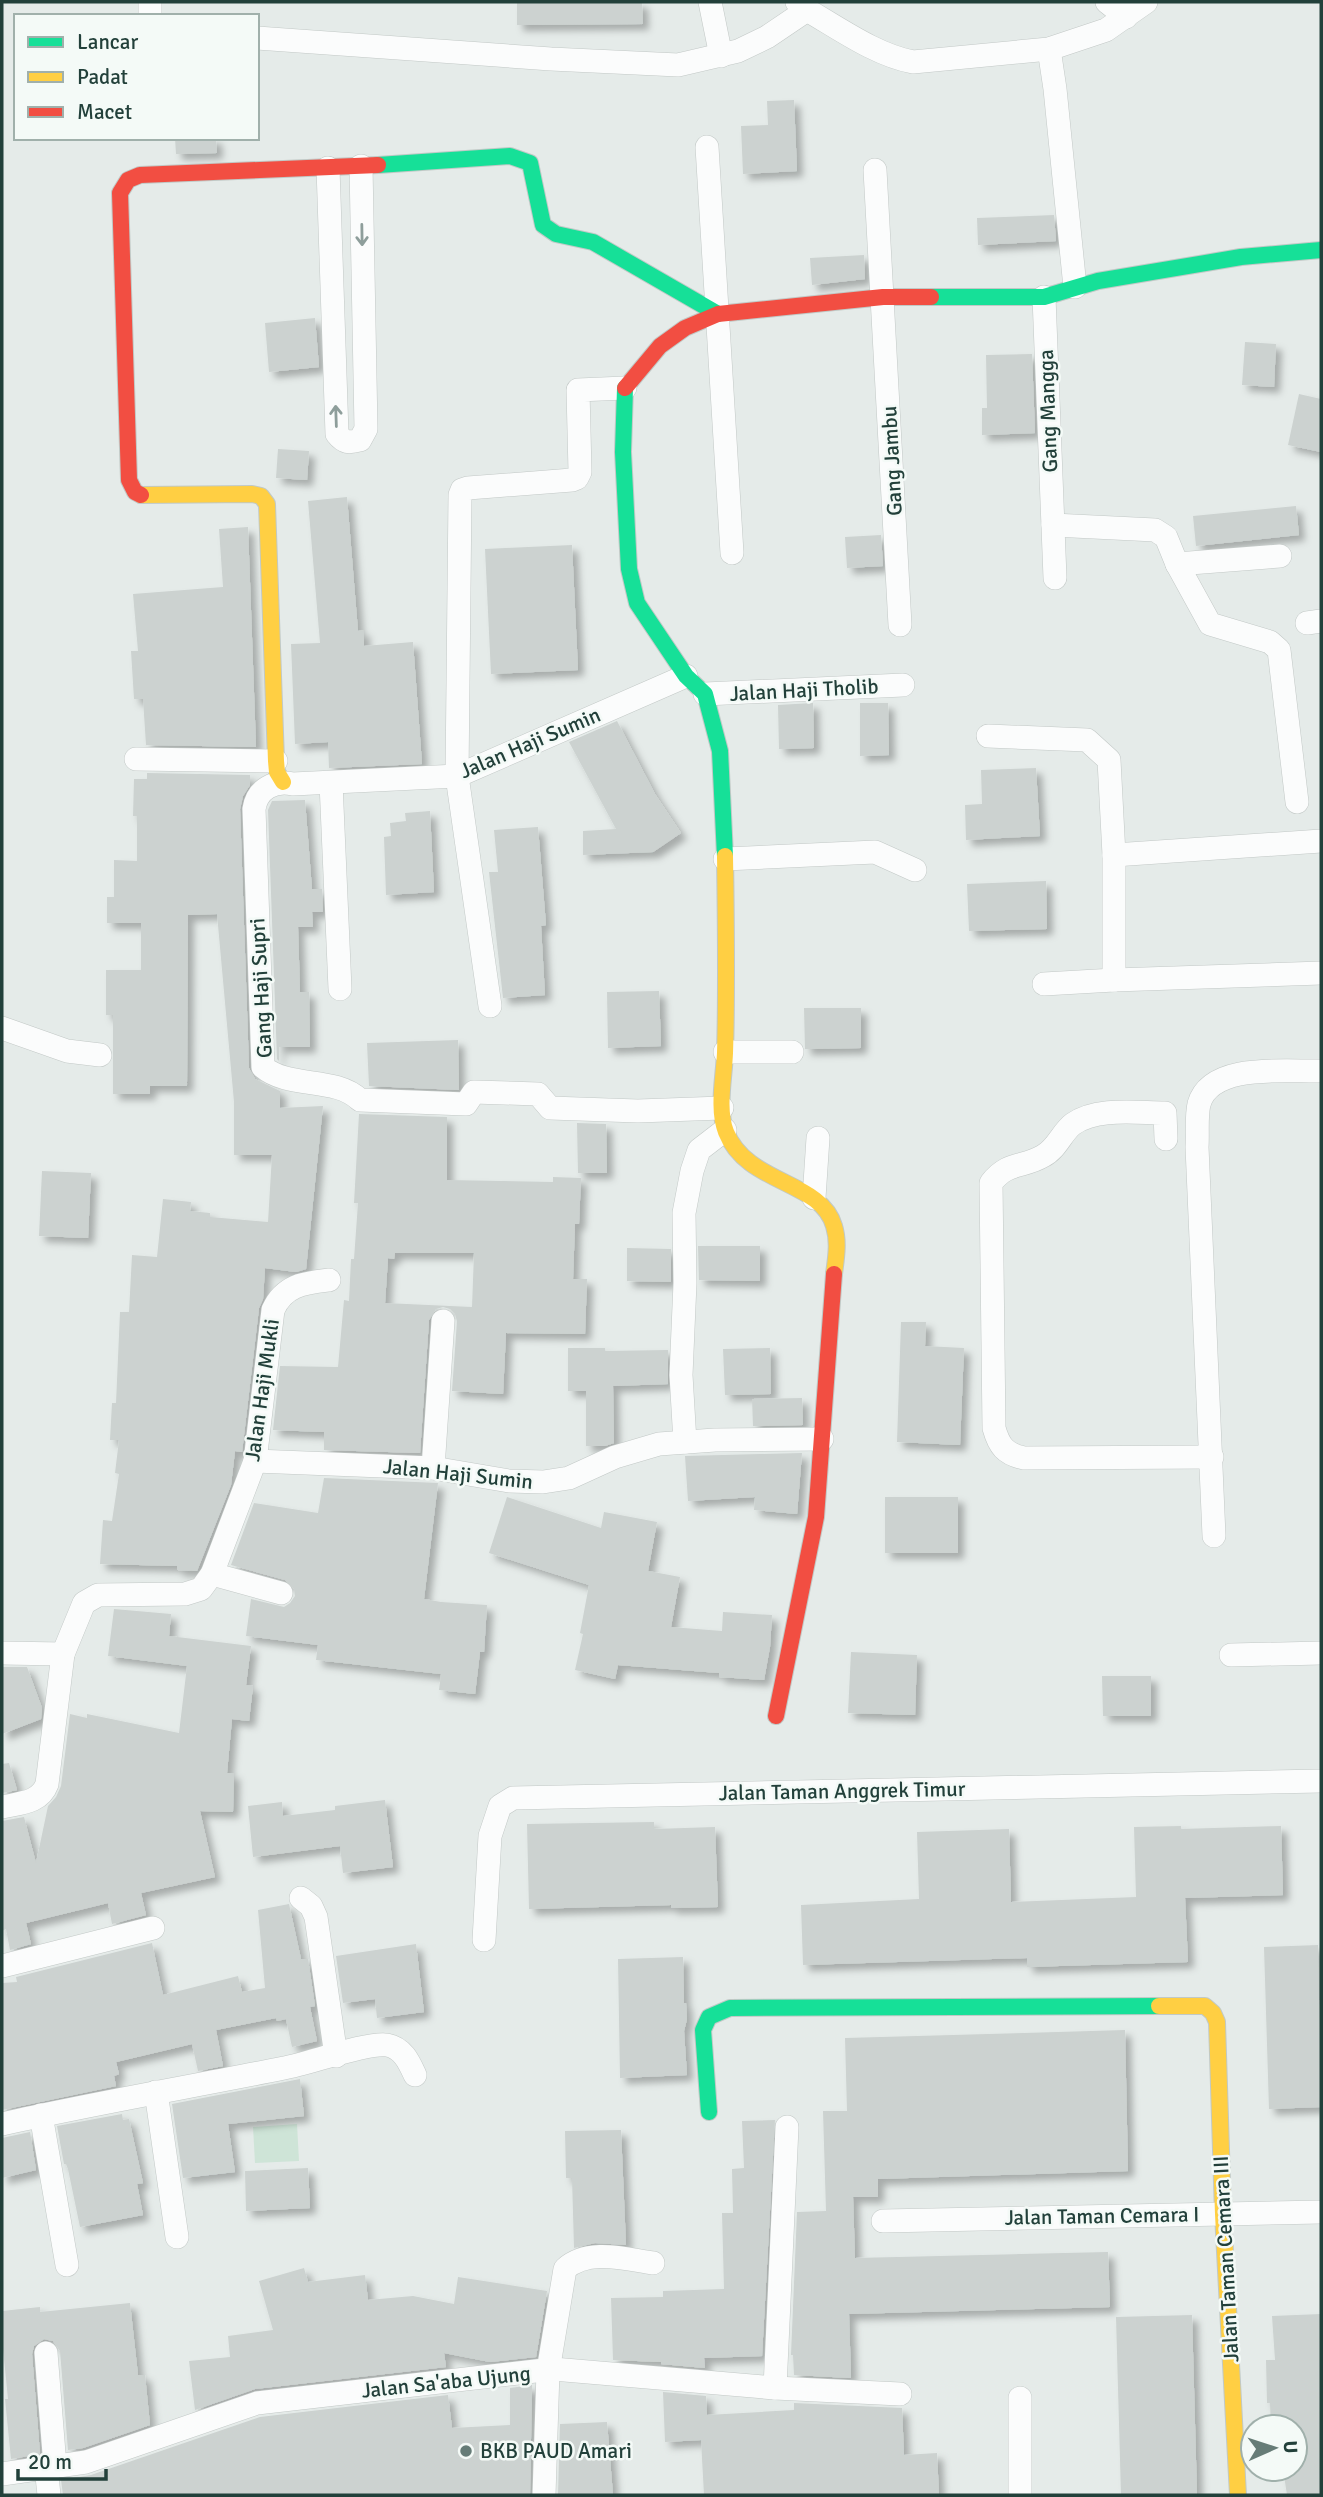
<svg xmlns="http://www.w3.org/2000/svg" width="1323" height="2497" font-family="Signika,sans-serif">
<defs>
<filter id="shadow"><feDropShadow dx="6" dy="6" stdDeviation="3.5" flood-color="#0004"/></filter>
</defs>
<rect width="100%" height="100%" fill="#e5ebe9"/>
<!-- green -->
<polygon fill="#cee4d7" points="297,2124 299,2161 255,2163 253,2127"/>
<!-- building -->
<g fill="#ccd2d0" fill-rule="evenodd" filter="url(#shadow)">
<polygon points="517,2 642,2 643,24 517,25"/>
<polygon points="794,100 797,171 743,174 741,126 768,125 767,101"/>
<polygon points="175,138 216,138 217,153 176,154"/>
<polygon points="1054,215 1056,241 978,245 977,218"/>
<polygon points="864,255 865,279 812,285 810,258"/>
<polygon points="315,318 319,367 269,372 265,323"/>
<polygon points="1245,342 1276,344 1274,387 1242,385"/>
<polygon points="1032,354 1035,433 982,435 982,408 987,408 986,355"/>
<polygon points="1299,394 1321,399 1321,452 1288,445"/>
<polygon points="278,449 309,451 307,480 276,478"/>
<polygon points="347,497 358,631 364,630 364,646 413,642 422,764 329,768 328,742 295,744 291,644 320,643 308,501"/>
<polygon points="1296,506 1299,535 1196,546 1193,516"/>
<polygon points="248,527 256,747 146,745 143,699 134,699 131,651 138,651 133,594 223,587 219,529"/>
<polygon points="881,535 883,566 847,568 845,537"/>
<polygon points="572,545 578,670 491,674 485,549"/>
<polygon points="813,703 814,748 779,749 778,705"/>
<polygon points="860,703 888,703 889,755 860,756"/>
<polygon points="617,721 655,794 681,833 653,852 583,855 583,831 616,829 569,742"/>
<polygon points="1036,768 1040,836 966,840 965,805 982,804 981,770"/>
<polygon points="147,773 250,775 250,785 243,796 240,809 249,1068 255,1079 280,1091 280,1108 323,1106 306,1269 296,1272 265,1268 263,1299 259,1308 242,1452 235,1451 231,1485 197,1571 177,1570 177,1566 100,1564 103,1520 112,1521 119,1474 115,1473 119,1440 110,1440 112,1403 116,1403 120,1312 129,1312 132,1255 157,1257 163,1199 191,1202 190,1211 210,1213 210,1217 268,1222 272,1155 234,1155 234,1102 217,914 188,915 187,1086 150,1086 150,1094 113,1094 113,1015 106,1015 106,970 141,970 141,923 107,923 107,897 114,897 114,860 137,861 137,816 133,816 134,779 147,779"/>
<polygon points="305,800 312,889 322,889 323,912 312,912 313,927 298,927 300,992 309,992 310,1047 279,1047 279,1061 277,1059 268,810 272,801"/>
<polygon points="430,811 434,892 386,895 384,837 391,836 390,823 406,821 405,813"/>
<polygon points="538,827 546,925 541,926 545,995 503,998 489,872 498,872 494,830"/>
<polygon points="1046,881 1047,929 969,931 967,884"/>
<polygon points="659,991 661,1046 608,1048 607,992"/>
<polygon points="804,1008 861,1008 861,1048 805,1049"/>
<polygon points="458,1040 459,1090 369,1086 367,1043"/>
<path d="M359 1114 447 1117V1180L553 1182V1177L581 1178 579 1224H575L573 1279H587L585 1334 506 1333 503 1394 452 1391 457 1321 455 1314 450 1309 443 1307 436 1309 429 1320 420 1453 324 1450V1432L273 1430 280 1366 338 1367 344 1300 349 1301 351 1259H354L358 1203H354ZM395 1253H474L472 1307 385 1303 388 1258 394 1259Z"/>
<polygon points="577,1123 606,1124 607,1173 578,1173"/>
<polygon points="42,1171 91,1173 88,1238 39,1236"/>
<polygon points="698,1246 760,1246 760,1281 699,1280"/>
<polygon points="627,1248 671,1249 671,1282 627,1281"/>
<polygon points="901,1322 926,1322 925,1346 964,1348 960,1445 897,1442"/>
<polygon points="568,1348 605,1348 605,1351 668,1350 668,1384 613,1386 614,1443 605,1446 586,1446 586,1391 568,1391"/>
<polygon points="770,1348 771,1394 725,1395 723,1349"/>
<polygon points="802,1398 803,1425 753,1426 752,1399"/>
<polygon points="802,1453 797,1514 754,1510 755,1497 688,1501 685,1456"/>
<polygon points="324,1478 438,1483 424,1599 441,1602 487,1605 484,1652 480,1652 475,1694 439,1690 441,1674 316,1660 318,1645 246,1636 251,1599 284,1607 290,1603 295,1596 294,1589 285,1580 231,1565 254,1503 318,1513"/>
<polygon points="507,1497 601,1528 604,1512 657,1522 648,1571 680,1577 671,1627 722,1631 723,1612 772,1615 770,1647 764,1680 719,1677 719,1673 618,1665 615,1679 575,1670 583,1634 580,1633 589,1585 489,1553"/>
<rect x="885" y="1497" width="73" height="56"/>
<polygon points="114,1609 171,1614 169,1636 251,1646 246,1685 253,1686 249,1721 232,1719 227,1773 234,1773 233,1812 200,1811 215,1877 141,1893 146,1915 112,1924 108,1903 26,1923 31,1944 10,1950 6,1929 2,1931 2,1821 24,1817 36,1863 48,1806 56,1797 61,1786 70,1714 87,1718 87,1714 179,1733 187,1666 108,1656"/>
<polygon points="851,1652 917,1655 915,1715 848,1713"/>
<polygon points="2,1667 27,1667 42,1708 41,1719 2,1734"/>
<polygon points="1102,1676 1151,1676 1151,1716 1103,1716"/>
<polygon points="9,1763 17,1790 2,1793 2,1764"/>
<polygon points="385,1800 393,1867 343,1873 340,1846 253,1857 248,1806 282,1802 283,1816 335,1810 335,1806"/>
<polygon points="654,1822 654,1829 715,1827 718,1907 671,1908 671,1905 529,1909 527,1824"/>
<polygon points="1181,1826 1181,1829 1281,1826 1283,1895 1185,1898 1188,1962 1027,1967 1027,1958 803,1965 801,1905 919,1899 917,1832 1009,1829 1011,1902 1136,1897 1134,1827"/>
<polygon points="289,1904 301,1959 308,1959 315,2006 310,2007 317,2041 292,2047 286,2019 277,2021 276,2018 216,2030 223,2066 198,2071 192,2044 116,2062 119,2074 114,2076 116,2086 2,2110 2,1983 17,1982 16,1977 152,1943 163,1995 238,1976 242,1992 265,1988 258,1910"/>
<polygon points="416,1944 424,2012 377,2018 375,1999 343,2003 336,1956"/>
<polygon points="1318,1945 1321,2107 1269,2109 1264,1947"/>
<polygon points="683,1957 684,2003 686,2003 687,2019 684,2031 687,2075 620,2078 618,1959"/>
<polygon points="1125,2030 1128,2171 878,2179 878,2197 853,2197 855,2258 1108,2252 1110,2307 849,2314 851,2378 794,2375 793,2355 791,2355 797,2212 826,2211 823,2111 847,2111 845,2038"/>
<polygon points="300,2079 304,2116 228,2124 235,2172 183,2178 172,2104"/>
<polygon points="122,2114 123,2120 129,2119 143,2183 137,2184 143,2215 80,2227 68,2169 66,2164 64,2164 57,2126"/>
<polygon points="775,2120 762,2356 704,2358 705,2368 661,2364 661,2362 613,2360 611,2298 663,2297 663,2291 724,2289 722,2213 733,2213 732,2169 744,2168 742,2121"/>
<polygon points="621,2130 626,2245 595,2243 574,2248 572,2178 566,2178 565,2131"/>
<polygon points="30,2132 36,2170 2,2178 2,2138"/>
<polygon points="308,2168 310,2208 246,2211 245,2171"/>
<polygon points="304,2268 308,2282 365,2275 368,2300 413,2296 454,2304 458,2277 547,2291 536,2357 490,2362 444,2353 446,2367 255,2389 195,2410 189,2361 230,2357 228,2336 273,2330 259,2281"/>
<polygon points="130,2303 138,2375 145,2375 150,2425 83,2448 68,2450 60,2351 53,2341 44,2339 34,2346 32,2354 40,2454 11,2459 5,2399 8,2399 2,2339 2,2311 40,2307 40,2312"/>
<polygon points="1321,2314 1321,2495 1287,2495 1283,2469 1295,2469 1295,2427 1271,2427 1270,2403 1267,2403 1266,2360 1275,2360 1272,2316"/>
<polygon points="1192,2315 1197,2495 1121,2495 1116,2317"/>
<polygon points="532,2385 530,2494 63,2495 61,2480 91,2475 260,2417 448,2395 452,2428 510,2425 510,2388"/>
<polygon points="663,2392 706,2396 707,2415 794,2410 794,2403 902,2408 904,2455 937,2453 939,2495 704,2495 701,2440 665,2442"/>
<polygon points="607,2422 613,2495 558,2495 560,2424"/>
</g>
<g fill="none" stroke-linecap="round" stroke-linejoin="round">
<!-- street casing -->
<g stroke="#c2c8c6" stroke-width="24">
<g id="street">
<polyline points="150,2 150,16"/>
<polyline points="710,2 721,56"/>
<path d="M797 2 807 10C840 29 876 55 913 62L1049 49 1106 30 1146 2"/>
<polyline points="1107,2 1126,17"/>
<polyline points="257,38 551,59 678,65 738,51 767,37 807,10"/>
<polyline points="1049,49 1055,89 1075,287"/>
<polyline points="707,147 732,553"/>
<path d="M328 168 337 434C344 443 349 443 360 440L366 429 361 166"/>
<polyline points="875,170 900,625"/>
<polyline points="1044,297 1055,578"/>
<polyline points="1053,525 1155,530 1166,537 1177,564 1210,624 1270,642 1279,650 1297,802"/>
<polyline points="1177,564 1280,556"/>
<polyline points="1307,623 1321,621"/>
<path d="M686 676 457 776 293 784C274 780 257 789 254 809L263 1067C289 1089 335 1076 360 1100L466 1104 474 1092 538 1094 550 1108 638 1111 722 1108"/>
<polyline points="705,694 903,685"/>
<polyline points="988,736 1087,740 1109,760 1114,855 1114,980"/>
<polyline points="136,759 276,761"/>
<polyline points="331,783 340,989"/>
<polyline points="1114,855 1321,841"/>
<polyline points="725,859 875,852 915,870"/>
<polyline points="1044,984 1114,980 1321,973"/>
<polyline points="490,1006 457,776 460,495 462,490 468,488 572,480 577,478 580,472 578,390 625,388"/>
<polyline points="2,1028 67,1051 100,1055"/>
<polyline points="725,1052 792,1052"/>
<path d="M1166 1139 1165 1113C1137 1113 1097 1107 1073 1124 1062 1132 1057 1149 1043 1156 1023 1168 1008 1161 991 1183L994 1428C999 1446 1005 1454 1024 1458L1212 1457"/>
<polyline points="814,1198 818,1138"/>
<polyline points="685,1442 681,1375 685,1283 684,1213 692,1171 699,1150 725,1130"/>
<polyline points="255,1461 433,1468 509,1481 543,1482 569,1478 615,1457 659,1444 715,1440 822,1439"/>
<polyline points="433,1468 443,1321"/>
<path d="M1214 1536 1197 1147C1198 1134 1196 1117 1199 1104 1211 1062 1287 1072 1321 1071"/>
<polyline points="212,1574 281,1593"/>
<polyline points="2,1653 63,1654"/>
<polyline points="1231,1655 1321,1653"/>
<path d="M2 1807C20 1803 40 1803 47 1784L63 1654 84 1603 98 1595 185 1594 201 1589 212 1574 255 1461 273 1310C284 1285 304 1283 329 1280"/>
<polyline points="301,1898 311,1906 316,1917 336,2056"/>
<polyline points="484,1940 490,1836 500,1806 513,1798 1321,1781"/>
<polyline points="2,1966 153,1928"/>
<polyline points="156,2092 177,2237"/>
<polyline points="41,2115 67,2265"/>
<path d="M2 2124C95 2103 190 2087 284 2068 308 2064 367 2042 387 2045 403 2048 409 2062 415 2075"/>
<polyline points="883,2221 1321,2212"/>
<polyline points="46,2353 55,2466"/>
<polyline points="775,2388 787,2127"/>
<polyline points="1020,2398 1020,2495"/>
<polyline points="46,2467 49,2495"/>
<polyline points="2,2474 86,2462 257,2403 553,2369 775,2388 900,2394"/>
<path d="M544 2495 548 2371 565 2269C588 2248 625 2259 653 2263"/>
</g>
</g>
<!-- fast casing -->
<g stroke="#c1c9c6" stroke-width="18">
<g id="fast">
<polyline points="378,165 510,156 530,163 543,225 556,234 593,242 718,314"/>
<polyline points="931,297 1044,297 1098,281 1241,257 1321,250"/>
<polyline points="625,388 623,452 629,569 637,603 686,676 705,694 720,751 725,856"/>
<polyline points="709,2112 703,2030 709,2017 730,2008 1159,2006"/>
</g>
</g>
<!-- slow casing -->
<g stroke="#c1c9c6" stroke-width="18">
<g id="slow">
<polyline points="141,495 252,494 261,496 267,504 276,761 277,772 283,782"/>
<path d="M725 856C726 922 727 988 725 1053 724 1078 717 1109 726 1132 747 1185 821 1180 834 1226 839 1242 836 1258 834 1274"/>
<polyline points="1159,2006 1205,2006 1213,2013 1217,2022 1223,2214 1238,2495"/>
</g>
</g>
<!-- jam casing -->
<g stroke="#c1c9c6" stroke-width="18">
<g id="jam">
<polyline points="625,388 660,346 685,328 718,314 883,297 931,297"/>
<polyline points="141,495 135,492 129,480 120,193 128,180 140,175 378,165"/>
<polyline points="776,1716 816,1517 834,1274"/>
</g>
</g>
<!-- street -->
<use href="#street" stroke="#fbfcfc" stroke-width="23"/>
<!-- fast -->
<use href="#fast" stroke="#16e098" stroke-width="16"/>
<!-- slow -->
<use href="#slow" stroke="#ffcf43" stroke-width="16"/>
<!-- jam -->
<use href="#jam" stroke="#f24e42" stroke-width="16"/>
</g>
<!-- one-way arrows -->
<defs><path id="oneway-shaft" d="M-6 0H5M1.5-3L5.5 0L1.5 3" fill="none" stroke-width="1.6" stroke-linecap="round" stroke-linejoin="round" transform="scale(1.75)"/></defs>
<g stroke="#8e9e9b">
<use href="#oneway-shaft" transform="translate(362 235) rotate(89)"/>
<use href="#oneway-shaft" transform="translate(336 416) rotate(-92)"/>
</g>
<!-- markers -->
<circle fill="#667c77" stroke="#f4faf7" stroke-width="2.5" cx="466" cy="2451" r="7"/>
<g text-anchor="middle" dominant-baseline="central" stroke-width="5" stroke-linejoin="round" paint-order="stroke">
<!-- street labels -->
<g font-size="21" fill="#22403a" stroke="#f4faf7">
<text transform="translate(1048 411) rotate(-92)">Gang Mangga</text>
<text transform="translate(892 461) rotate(-93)">Gang Jambu</text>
<text transform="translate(804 690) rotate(-3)">Jalan Haji Tholib</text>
<text transform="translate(530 743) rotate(-23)">Jalan Haji Sumin</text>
<text transform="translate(261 988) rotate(-93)">Gang Haji Supri</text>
<text transform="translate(262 1390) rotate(-82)">Jalan Haji Mukli</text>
<text transform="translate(458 1474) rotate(6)">Jalan Haji Sumin</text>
<text transform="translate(842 1791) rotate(-1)">Jalan Taman Anggrek Timur</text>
<text transform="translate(1102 2216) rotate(-1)">Jalan Taman Cemara I</text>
<text transform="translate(1226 2259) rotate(-93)">Jalan Taman Cemara III</text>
<text transform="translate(446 2382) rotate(-6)">Jalan Sa'aba Ujung</text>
</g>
<!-- poi labels -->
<g font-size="21" fill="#22403a" stroke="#f4faf7" text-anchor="start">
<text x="480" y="2451">BKB PAUD Amari</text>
</g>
</g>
<!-- border -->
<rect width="1323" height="2497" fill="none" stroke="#22403a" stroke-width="7"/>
<!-- legend -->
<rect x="14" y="14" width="245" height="126" fill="#f4faf7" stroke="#a0b0ab" stroke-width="2"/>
<rect x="28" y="37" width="35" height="10" fill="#16e098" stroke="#a0b0ab" stroke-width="2"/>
<text x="77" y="49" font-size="21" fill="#22403a">Lancar</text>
<rect x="28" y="72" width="35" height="10" fill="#ffcf43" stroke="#a0b0ab" stroke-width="2"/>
<text x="77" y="84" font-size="21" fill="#22403a">Padat</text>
<rect x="28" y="107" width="35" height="10" fill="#f24e42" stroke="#a0b0ab" stroke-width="2"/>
<text x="77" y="119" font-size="21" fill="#22403a">Macet</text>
<!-- north arrow -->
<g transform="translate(1274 2448) rotate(87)"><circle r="33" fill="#f4faf7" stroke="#a0b0ab" stroke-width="2"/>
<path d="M0-5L12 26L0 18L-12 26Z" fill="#667c77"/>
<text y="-10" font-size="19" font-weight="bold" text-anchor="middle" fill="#22403a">U</text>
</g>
<!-- scale -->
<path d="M18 2469v10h88v-10" fill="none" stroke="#22403a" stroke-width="3.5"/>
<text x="28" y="2469" font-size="21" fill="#22403a" stroke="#f4faf7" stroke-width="5" paint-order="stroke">20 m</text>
</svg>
